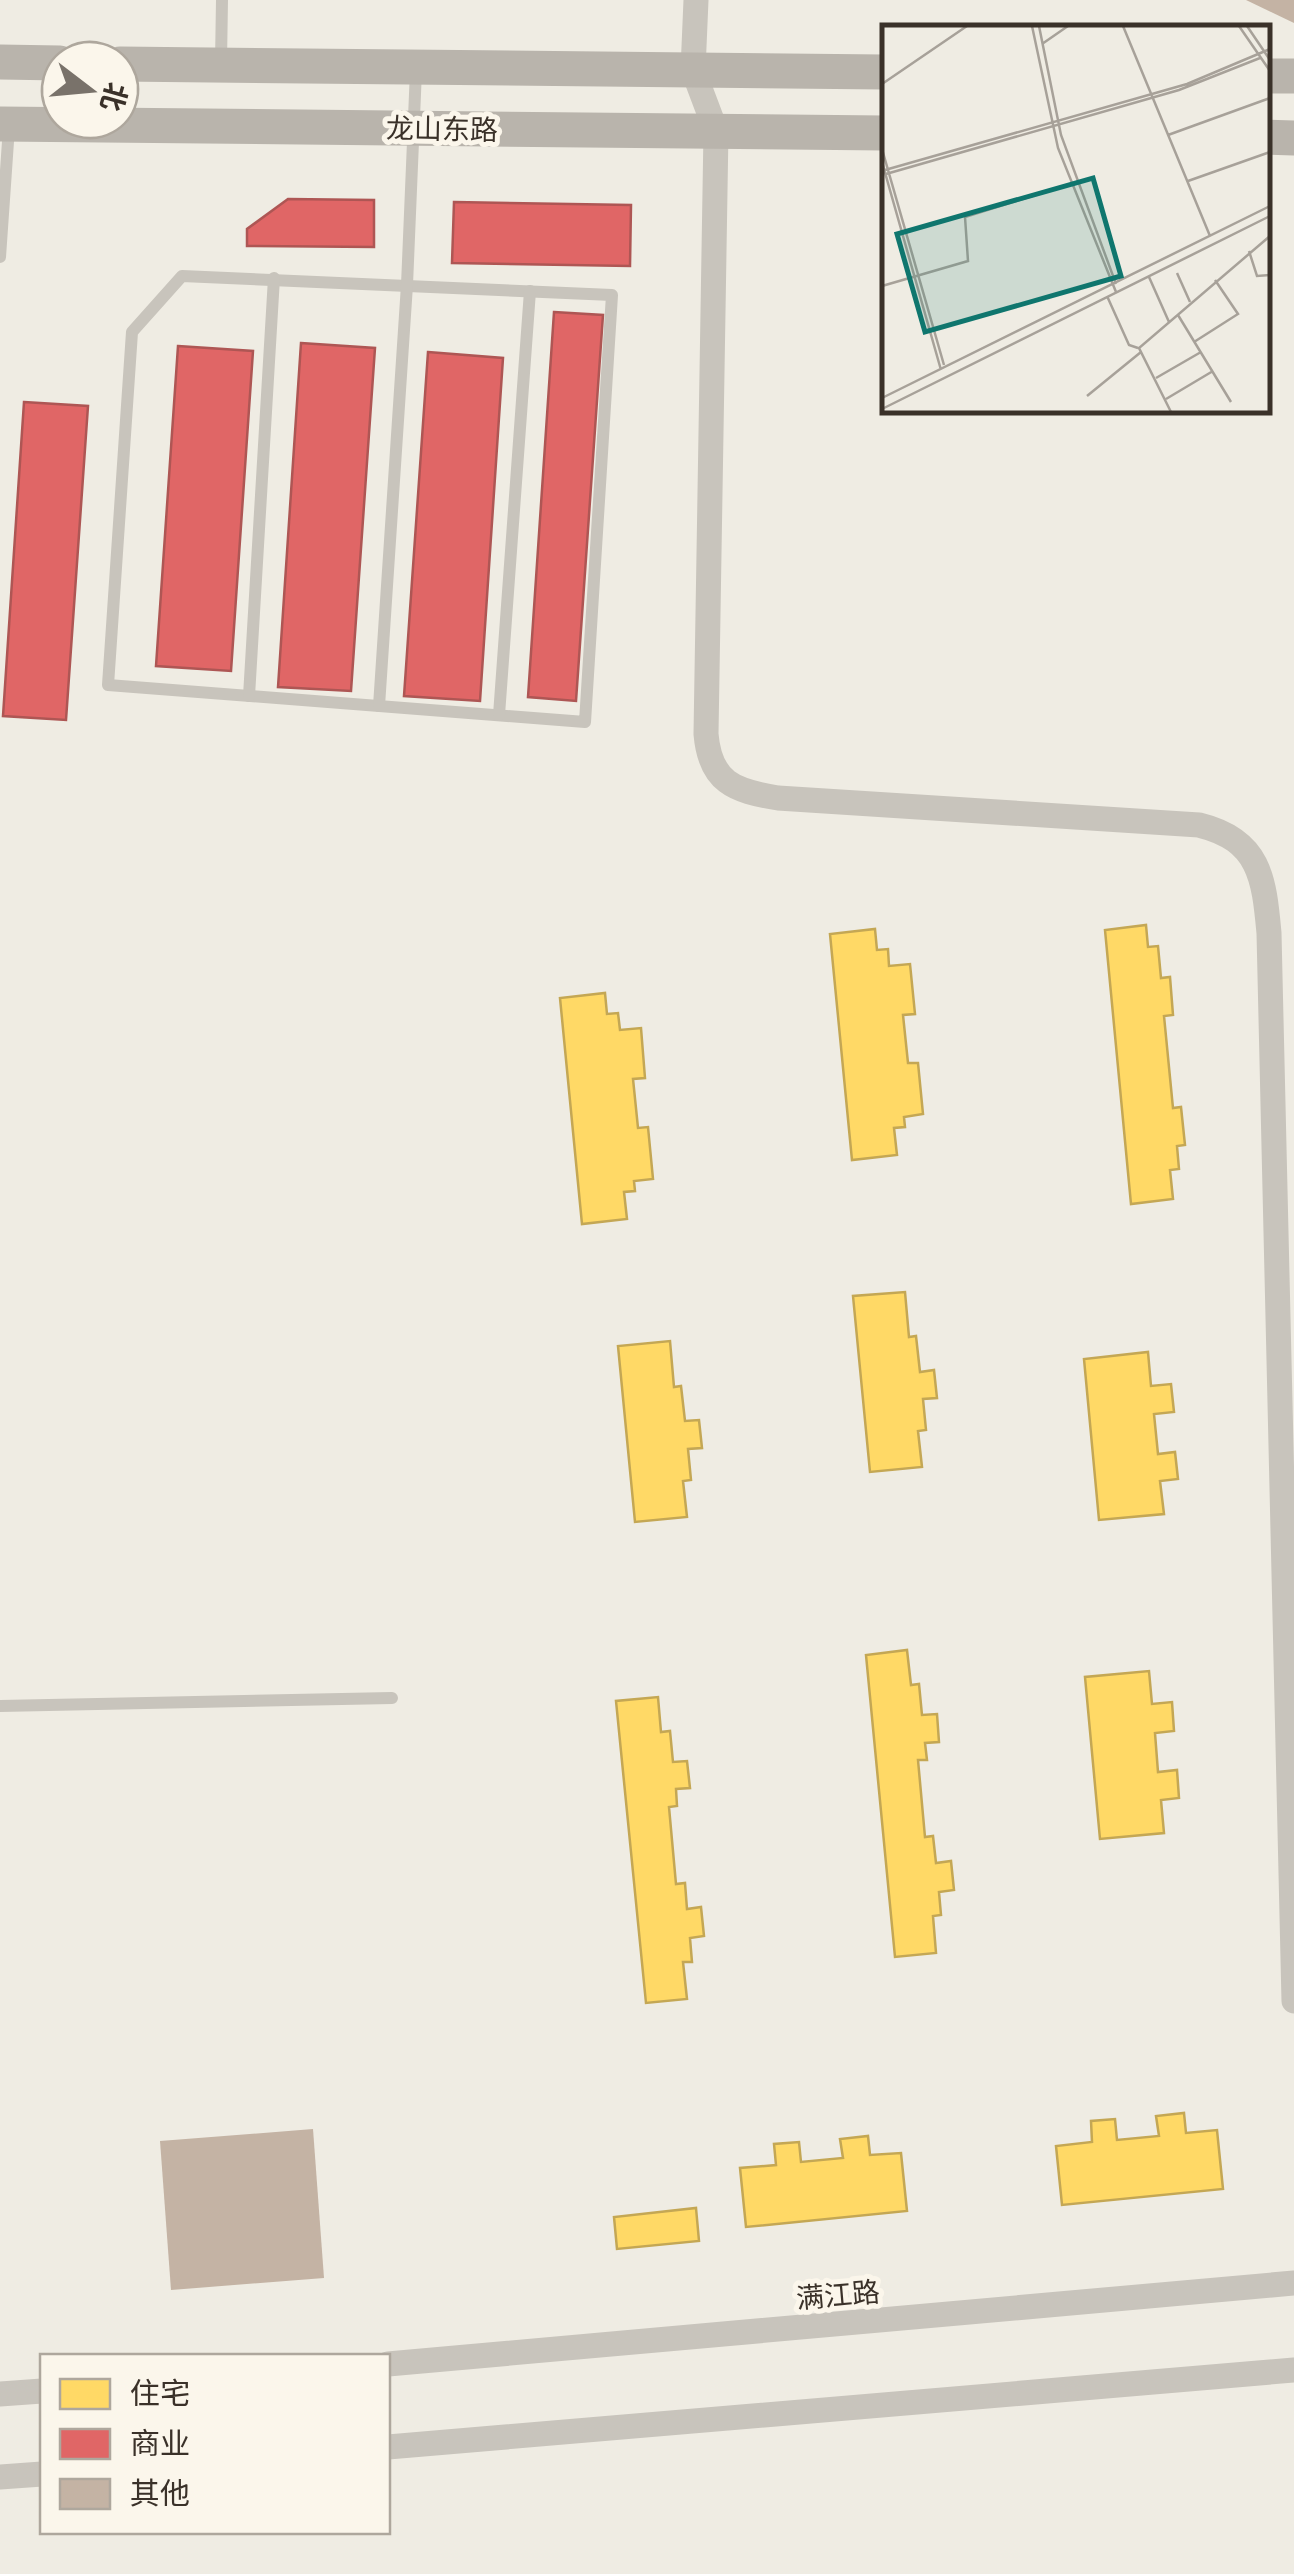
<svg xmlns="http://www.w3.org/2000/svg" width="1294" height="2574" font-family="Figtree,'Noto Sans SC',sans-serif">
<rect width="100%" height="100%" fill="#efece3"/>
<!-- homes -->
<g fill="#ffd966" stroke="#c4a754" stroke-width="2.5">
<polygon points="1146,925 1148,947 1158,946 1161,978 1170,977 1173,1015 1164,1016 1173,1108 1181,1107 1185,1145 1177,1146 1179,1169 1170,1170 1173,1199 1131,1204 1105,930"/>
<polygon points="875,929 877,950 888,949 889,966 910,964 915,1014 903,1015 908,1063 918,1063 923,1114 904,1117 905,1127 894,1128 897,1155 852,1160 830,934"/>
<polygon points="605,993 607,1014 618,1013 620,1030 641,1028 645,1078 633,1079 638,1128 648,1127 653,1179 634,1181 635,1191 624,1192 627,1219 582,1224 560,998"/>
<polygon points="905,1292 909,1337 916,1336 920,1372 934,1370 937,1398 923,1399 926,1430 918,1431 922,1467 870,1472 853,1296"/>
<polygon points="670,1341 674,1387 681,1386 685,1421 699,1420 702,1448 688,1449 691,1480 683,1481 687,1517 635,1522 618,1346"/>
<polygon points="1148,1352 1151,1386 1171,1384 1174,1412 1154,1414 1158,1454 1175,1452 1178,1479 1160,1481 1164,1514 1099,1520 1084,1359"/>
<polygon points="907,1650 911,1685 919,1684 922,1715 937,1714 939,1742 925,1743 927,1760 918,1760 925,1837 933,1836 936,1863 951,1861 954,1890 939,1892 941,1915 933,1916 936,1953 895,1957 866,1655"/>
<polygon points="1149,1671 1152,1704 1172,1702 1174,1731 1155,1733 1158,1772 1177,1770 1179,1798 1161,1800 1164,1833 1100,1839 1085,1677"/>
<polygon points="658,1697 661,1732 670,1731 673,1762 687,1761 690,1788 676,1789 677,1806 669,1807 676,1884 685,1883 687,1909 701,1907 704,1936 690,1938 692,1962 683,1962 687,1999 646,2003 616,1701"/>
<polygon points="1184,2113 1186,2133 1217,2130 1223,2189 1062,2205 1056,2146 1092,2142 1091,2121 1115,2119 1117,2140 1159,2136 1156,2116"/>
<polygon points="868,2136 870,2155 901,2153 907,2211 746,2227 740,2168 776,2165 774,2144 799,2142 801,2162 843,2158 840,2139"/>
<polygon points="696,2208 699,2241 617,2249 614,2217"/>
</g>
<!-- shops -->
<g fill="#e06666" stroke="#ae5654" stroke-width="2.5">
<polygon points="288,199 374,200 374,247 247,246 247,229"/>
<polygon points="454,202 631,205 630,266 452,263"/>
<polygon points="554,312 603,315 576,701 528,697"/>
<polygon points="301,343 375,348 351,691 278,687"/>
<polygon points="178,346 253,351 231,671 156,666"/>
<polygon points="428,352 503,358 480,701 404,696"/>
<polygon points="24,402 88,406 66,720 3,716"/>
</g>
<!-- building -->
<g fill="#c4b3a4">
<polygon points="1246,0 1294,0 1294,23"/>
<polygon points="313,2129 324,2278 171,2290 160,2141"/>
</g>
<g fill="none" stroke-linecap="round" stroke-linejoin="round">
<!-- lane -->
<g stroke="#c8c4bc" stroke-width="12">
<polyline points="221,62 222,0"/>
<polyline points="0,257 9,127"/>
<polygon points="182,276 612,295 585,722 108,685 132,332"/>
<polyline points="249,696 274,278"/>
<polyline points="379,706 407,285 416,70"/>
<polyline points="499,715 530,291"/>
<polyline points="0,1706 392,1698"/>
</g>
<!-- street -->
<g stroke="#c8c4bc" stroke-width="25">
<path d="M696 0 693 70 716 131 706 734C710 782 734 791 778 798L1199 825C1260 840 1264 878 1269 933L1294 2001"/>
<polyline points="388,2364 1294,2283"/>
<polyline points="0,2394 42,2391"/>
<polyline points="388,2447 1294,2370"/>
<polyline points="0,2477 42,2474"/>
</g>
<!-- secondary -->
<g stroke="#b9b4ac" stroke-width="35">
<polyline points="0,62 60,63"/>
<polyline points="120,64 884,72"/>
<polyline points="1266,76 1294,76"/>
<polyline points="0,124 884,133"/>
<polyline points="1266,137 1294,138"/>
</g>
</g>
<g text-anchor="middle" dominant-baseline="central" stroke-width="10" stroke-linejoin="round" paint-order="stroke">
<!-- street labels -->
<g font-size="28" fill="#3a3129" stroke="#fbf6eb">
<text transform="translate(442 129) rotate(1)">龙山东路</text>
<text transform="translate(838 2295) rotate(-5)">满江路</text>
</g>
</g>
<!-- overview -->
<g transform="translate(882 25)">
<rect width="388" height="388" fill="#efece3"/>
<path fill="none" stroke="#a7a199" stroke-width="2.5" d="M150 1 176 123 234 267M157 1 179 110 234 259M241 1 328 211M357 1 388 46M365 1 388 35M160 19 186 1M0 59 85 1M286 110 388 73M0 124 62 340M0 137 59 345M3 145 305 59 388 24M4 149 297 65 378 33M306 156 388 127M367 226 375 251 388 250M295 248 308 277M267 252 287 297M0 261 86 236 83 192 189 159M225 271 247 320 256 323M296 290 349 377M312 317 356 289 333 255M274 353 319 327M205 371 259 327M0 373 388 181M284 374 331 346M0 384 388 191M289 387 257 323 388 211"/>
<path fill="#0f766e" fill-opacity="0.15" stroke="#0f766e" stroke-width="5" d="M211 153 239 251 43 307 15 209Z"/>
<rect width="388" height="388" fill="none" stroke="#3a3129" stroke-width="5"/>
</g>
<!-- legend -->
<rect x="40" y="2354" width="350" height="180" fill="#fbf6eb" stroke="#aea79d" stroke-width="2.5"/>
<rect x="60" y="2379" width="50" height="30" fill="#ffd966" stroke="#aea79d" stroke-width="2.5"/>
<text x="130" y="2404" font-size="30" fill="#3a3129">住宅</text>
<rect x="60" y="2429" width="50" height="30" fill="#e06666" stroke="#aea79d" stroke-width="2.5"/>
<text x="130" y="2454" font-size="30" fill="#3a3129">商业</text>
<rect x="60" y="2479" width="50" height="30" fill="#c4b3a4" stroke="#aea79d" stroke-width="2.5"/>
<text x="130" y="2504" font-size="30" fill="#3a3129">其他</text>
<!-- north arrow -->
<g transform="translate(90 90) rotate(106)"><circle r="48" fill="#fbf6eb" stroke="#aea79d" stroke-width="2.5"/>
<path d="M0-8L18 38L0 25L-18 38Z" fill="#79726a"/>
<text y="-15" font-size="28" font-weight="bold" text-anchor="middle" fill="#3a3129">北</text>
</g>
</svg>
